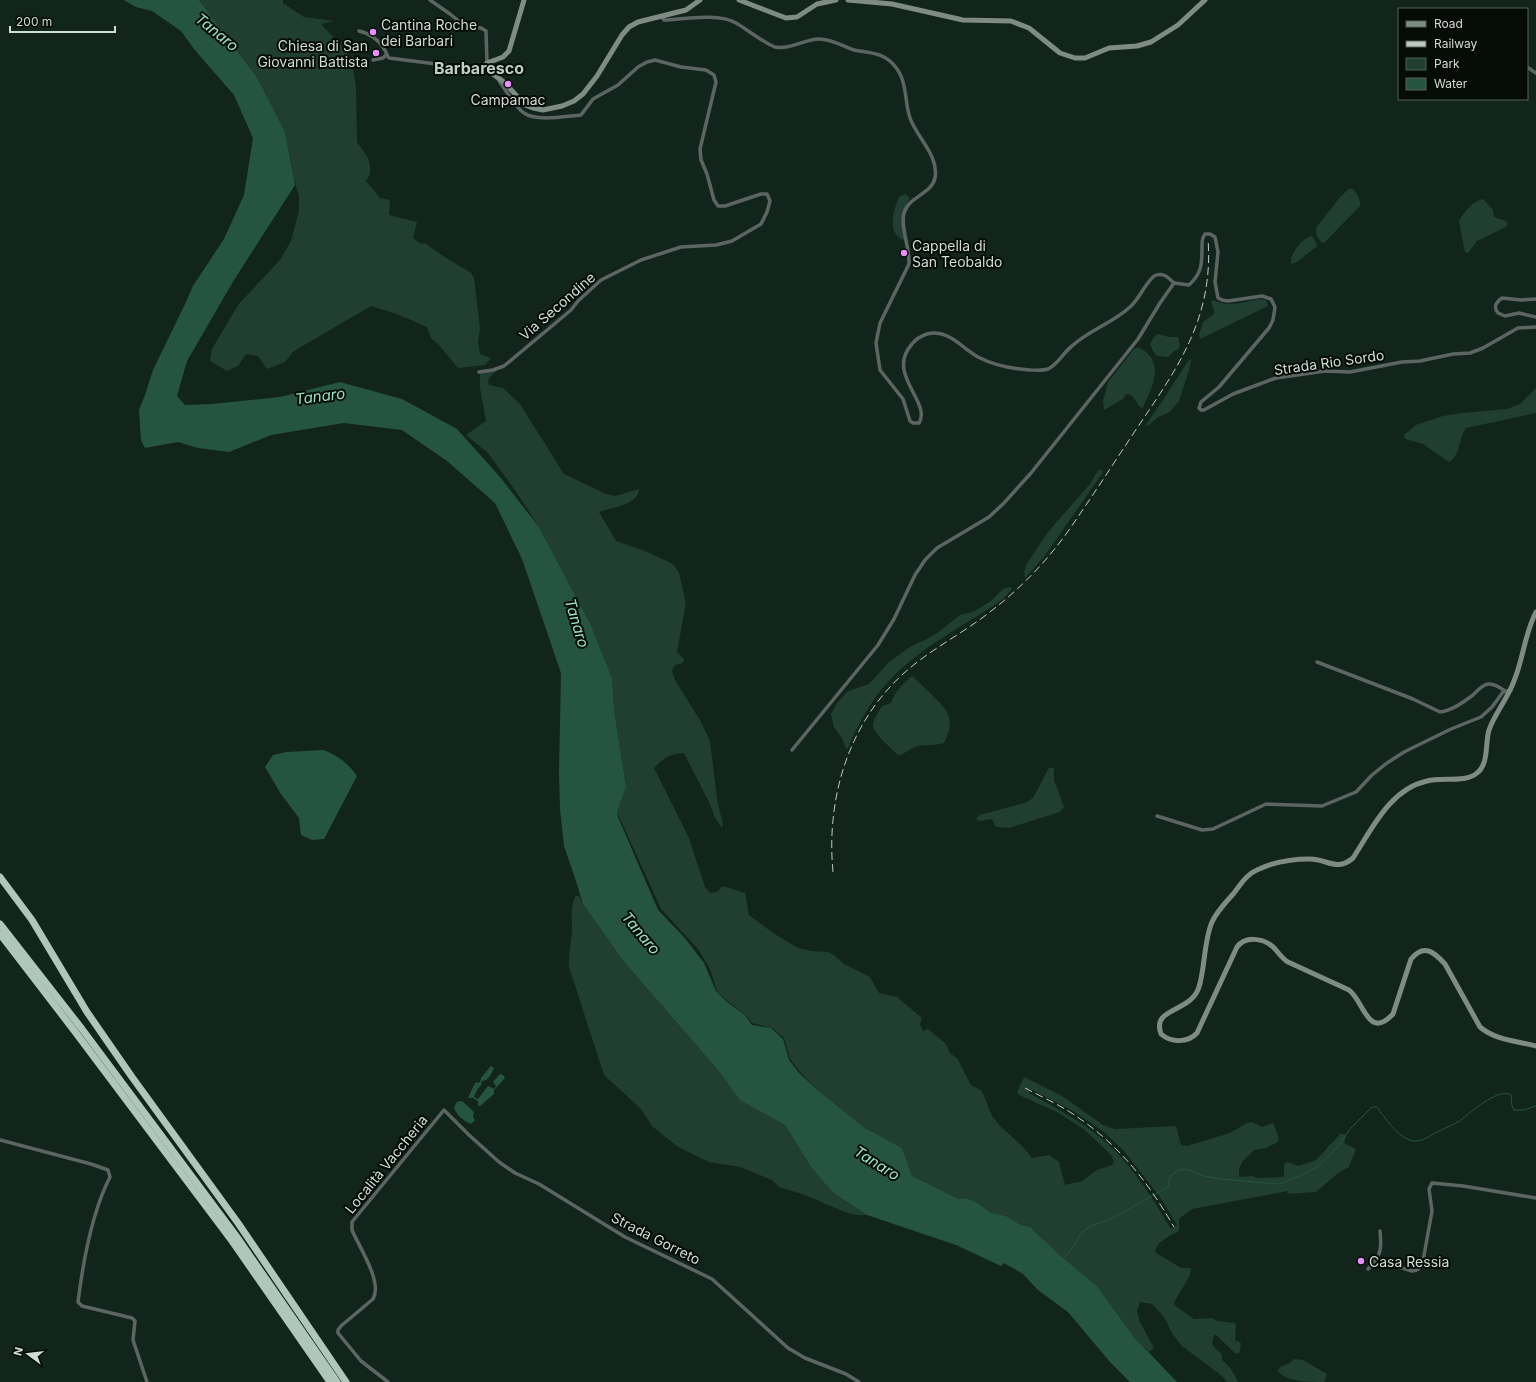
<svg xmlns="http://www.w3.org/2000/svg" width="1536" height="1382" font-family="Inter,sans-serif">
<rect width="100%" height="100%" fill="#12251d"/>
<!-- green -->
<g fill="#203e32" fill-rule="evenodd">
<polygon points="199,0 283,0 283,3 304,17 334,21 321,24 340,44 351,59 356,86 357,142 368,158 370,166 370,174 366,181 380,198 390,200 389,215 417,222 413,238 421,244 425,243 440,254 471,273 474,278 480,328 478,342 480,354 491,358 485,365 458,368 439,345 431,338 427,327 397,314 371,306 294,351 285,362 267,369 258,356 246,354 238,366 227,371 210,361 212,349 238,305 280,260 291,241 299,211 299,196 294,179 285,132 258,79"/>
<path d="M1349 189H1353C1357 193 1361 200 1360 206L1325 242 1322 243 1316 235V228L1341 196Z"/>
<path d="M905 194 910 198C899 213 904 224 905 241 886 233 893 212 899 197Z"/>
<path d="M1483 199 1493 210 1494 217 1506 221 1508 224 1506 227 1477 241 1468 253 1465 252 1459 221C1464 212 1473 201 1483 199Z"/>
<path d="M1312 236 1317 244 1316 247 1297 262 1291 264C1290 254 1301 238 1312 236Z"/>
<path d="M1259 299 1266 300 1268 306 1200 339 1199 335 1203 322 1214 314V311L1211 301 1213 300C1228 308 1244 302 1259 299Z"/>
<polygon points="1158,334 1169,337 1178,337 1180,346 1178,350 1174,351 1168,357 1157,356 1153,351 1150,344 1154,337"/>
<path d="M1138 347C1166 361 1153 386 1143 407L1142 408C1135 404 1136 394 1126 394L1123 399 1104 410 1103 401 1108 382 1134 349Z"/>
<polygon points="1191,359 1191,362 1189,370 1179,401 1170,412 1158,417 1149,425 1145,426 1163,400 1188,361"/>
<path d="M493 371H497C492 374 486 379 489 385L503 388 520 404 564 474 606 494 615 496 639 489C638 506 611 507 599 512L616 541 645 551 673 564 679 573 686 603 677 652 684 659 683 663 675 665 672 671 675 680 701 722 710 741 717 799 723 825 722 828 715 818 710 804 684 753C669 754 664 758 654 768L689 838 705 887 710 893 717 892 723 886 745 893 749 915 773 933 798 948 811 951 828 952 834 955 844 964 870 977 879 993 897 997 922 1018 920 1024 923 1031 928 1029 946 1044 950 1053 957 1058 971 1085 982 1091 992 1116 1001 1127 1021 1145 1032 1158 1049 1155 1059 1162 1065 1185 1082 1181 1097 1170 1112 1165 1114 1162 1112 1156 1085 1130 1057 1112 1019 1095 1017 1092 1024 1077 1062 1096 1103 1125 1115 1129 1176 1126 1181 1145 1187 1146 1230 1133 1247 1123 1252 1122 1262 1127 1273 1123 1279 1138 1278 1142 1266 1148 1254 1150 1242 1162 1239 1170V1177L1253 1176 1257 1178 1284 1177V1164L1287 1162 1299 1166 1316 1160 1340 1134H1344L1346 1136 1344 1143 1356 1149 1349 1167 1337 1174 1316 1192 1287 1194 1288 1191 1192 1209 1179 1219V1231C1170 1236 1157 1241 1155 1252L1181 1268H1191L1190 1275 1175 1301 1174 1305 1194 1319 1212 1318 1217 1321 1235 1323 1236 1325 1235 1340 1241 1343 1240 1352 1236 1354 1215 1334C1209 1345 1214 1347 1222 1354V1360C1230 1366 1234 1373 1238 1382H1227L1222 1376 1182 1346 1173 1335 1164 1317 1152 1304 1140 1302 1137 1311 1140 1322 1154 1348 1149 1352 1134 1337 1097 1286 1062 1257 1030 1227 1021 1225 1006 1216 991 1213 978 1203 966 1198 959 1199 912 1176 902 1148 865 1128 820 1092 801 1073 790 1059 784 1038 772 1028 752 1023 746 1015 726 1000 717 991 710 969 698 949 661 909 617 812 626 787 614 709 612 678 590 623 539 527 517 493 488 453 466 435 486 421 480 388V373ZM1030 1089 1073 1111 1104 1132 1124 1151 1160 1197 1177 1225 1171 1229C1153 1199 1134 1168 1108 1144 1085 1123 1056 1108 1029 1093Z"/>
<path d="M1536 388V413L1466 428C1459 438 1460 456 1449 462L1423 444 1405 439 1404 435 1416 425 1443 416 1462 413 1507 409 1520 404Z"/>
<polygon points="1099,469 1103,472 1044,557 1025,578 1024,572 1026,565 1048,532 1090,484"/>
<path d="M1010 587 1012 589 1003 599C965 626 921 646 889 681 871 700 858 724 848 748L846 749 842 738 834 727 831 714 837 703 848 691 869 684 889 662 910 647 925 640 936 634 960 615 973 612 991 601 1003 589Z"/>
<path d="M912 676C919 682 926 689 933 696 950 712 955 721 944 743 935 746 923 744 915 747 909 749 904 755 898 755 892 749 874 734 873 726 873 720 879 711 882 706L891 703C895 691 903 684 912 676Z"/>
<polygon points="1049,768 1054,768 1054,780 1064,807 1060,812 1009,828 996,827 992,819 980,821 976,819 979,815 1025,803 1033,798"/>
<path d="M576 896H579L583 904 624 962 718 1070 740 1099 785 1125 811 1167 832 1192 867 1215H857L847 1213 805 1195 779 1187 772 1180 740 1167 709 1162 678 1147 652 1126 641 1109 604 1075 569 967C568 954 571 945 572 933 573 921 569 907 576 896Z"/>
<path d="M1294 1359 1303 1360 1327 1374 1324 1382C1310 1382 1285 1382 1278 1371L1280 1367 1290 1363Z"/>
</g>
<!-- water -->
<g fill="#255542">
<polygon points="124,0 199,0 258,79 285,132 295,185 234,280 187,361 177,396 185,405 212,404 280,397 340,382 402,399 457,429 500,477 539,527 590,623 612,678 614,709 626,787 617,812 618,817 658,910 684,937 704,963 716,991 727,1002 745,1015 752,1025 771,1028 783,1039 789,1060 800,1074 820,1092 865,1128 902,1148 912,1176 959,1199 966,1198 978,1203 991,1213 1006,1216 1021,1225 1030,1227 1062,1257 1097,1286 1134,1337 1177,1382 1130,1382 1110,1362 1068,1312 1038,1290 1023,1274 1004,1263 1001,1266 956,1245 867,1215 832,1192 811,1167 785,1125 740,1100 718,1070 624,962 583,904 575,878 564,846 560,809 559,772 561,673 522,559 495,503 447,461 402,430 344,423 271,435 229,452 198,448 178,442 145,448 141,440 139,410 145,395 153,370 186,302 193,286 224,239 244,195 253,138 234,95 194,49 181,31 152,11 136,7"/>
<path d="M324 750C338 756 348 763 357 776L324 839 312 840 301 835 299 818 281 794 265 767 273 755 286 752Z"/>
<path d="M491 1066 494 1068C492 1073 488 1081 482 1081L481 1085 477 1090 474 1097 478 1099 488 1086 494 1089 496 1086 493 1082 500 1074 503 1075 505 1078 494 1090V1094L480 1106H478V1101L473 1098H468L475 1083 480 1082 481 1078Z"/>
<path d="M462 1101 474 1112 473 1117 475 1120 471 1124C465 1122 455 1114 454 1107L457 1102Z"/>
</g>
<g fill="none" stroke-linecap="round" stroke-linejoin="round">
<!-- stream -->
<path stroke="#255542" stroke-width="1" d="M1063 1259 1076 1243 1080 1234 1091 1226 1111 1219 1161 1191 1168 1187 1170 1176 1179 1170 1186 1169 1204 1176 1221 1179 1279 1184 1300 1176 1318 1166 1336 1149 1350 1129 1372 1107H1377C1385 1118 1398 1138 1413 1141 1420 1142 1427 1138 1433 1134 1441 1130 1450 1126 1458 1122 1470 1114 1497 1087 1511 1095L1512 1106 1514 1110H1524L1536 1106"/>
<!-- street -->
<g stroke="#5c6561" stroke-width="3.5">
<polyline points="430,0 450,14 465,26 481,28 486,31 487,63"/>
<path d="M661 16 664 20C684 19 719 13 736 23 745 28 767 45 775 47 790 50 805 39 819 39 831 39 843 46 854 50 863 52 875 52 884 57 891 61 896 66 900 74 907 87 905 104 910 118 917 138 939 155 935 178 931 195 909 196 904 213 900 226 910 248 909 264L880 323 876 343 880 370 903 399 910 421 913 423H919C932 402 885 374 912 344 916 339 921 336 927 334 949 328 962 349 980 358 994 365 1014 369 1030 370 1036 370 1042 371 1048 369 1058 364 1063 353 1072 346 1089 330 1113 323 1130 307 1140 298 1144 285 1154 276 1163 272 1168 277 1174 283"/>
<path d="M359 31C369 33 379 40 384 49 387 52 386 55 389 58L476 69 484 68"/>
<polyline points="373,60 383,58 386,55"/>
<polyline points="1527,67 1536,73"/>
<path d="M1174 283 1189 285C1202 273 1202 264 1202 247 1202 241 1202 238 1205 234H1210L1215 237 1218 252 1215 282 1218 298 1222 300 1228 301 1262 296 1271 299 1275 307 1273 320 1269 328 1219 387 1201 402 1199 408 1201 410H1204L1233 394 1276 378 1325 371 1350 372 1402 362 1420 361 1453 354 1470 353 1483 348 1518 328 1536 327"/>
<path d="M1536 299 1521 300 1502 298C1496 302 1493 307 1498 313L1505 316 1519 313 1536 317"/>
<path d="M479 372 493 370 504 366 571 310 578 301 601 280 641 260 681 247 716 245 732 241 761 224 767 212 770 201 767 194H761L725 206H718L714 200 707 174 701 160 700 149 716 82 714 75 706 70 681 67 655 60 647 62 638 67 618 85 593 99 581 115C567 116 536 122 524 113 515 107 506 90 499 81"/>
<path d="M1317 662 1413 699 1440 712C1451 711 1464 702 1473 695 1477 691 1482 685 1488 684 1494 683 1501 688 1505 691"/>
<polyline points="792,750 878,645 894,619 915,575 925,560 937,548 989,517 1004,503 1031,473 1138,339 1160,303 1174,283"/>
<polyline points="1157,816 1202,830 1213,829 1266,804 1322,806 1356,792 1372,775 1387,763 1404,752 1451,729 1481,717 1492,707 1503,692 1511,690"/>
<path d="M0 1140 91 1164 108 1170 110 1177C92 1212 83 1262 78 1302L82 1306 132 1318 135 1321 133 1340 147 1382"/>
<path d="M1377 1260 1412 1271C1419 1271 1421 1266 1423 1261L1432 1211 1429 1189 1432 1183 1463 1186 1536 1198"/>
<path d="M1368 1269C1381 1255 1382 1250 1380 1231"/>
<path d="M388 1382 361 1361 338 1333V1330L341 1326 373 1299C383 1282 359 1247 352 1230V1222L356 1217 444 1110 469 1135 499 1162 515 1173 539 1184 625 1237 712 1279 788 1348 805 1358 846 1374 859 1382"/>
</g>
<!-- secondary -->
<g stroke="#7e8c85" stroke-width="5">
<polyline points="524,0 509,51 503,57 487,63 484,68 504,82 525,105 533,108 543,110 562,106 574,101 583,94 597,76 622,35 629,27 638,22 686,10 700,0"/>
<polyline points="739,0 786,18 797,17 817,4 836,0"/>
<polyline points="848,0 892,4 963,20 1011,21 1029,28 1060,53 1075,58 1085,58 1109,48 1137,46 1151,42 1178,25 1205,0"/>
<path d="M1536 612C1525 633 1523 659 1514 681 1508 698 1495 713 1489 730 1485 743 1489 764 1477 773 1466 783 1441 777 1427 781 1390 789 1372 829 1353 858 1337 872 1327 859 1310 859 1293 859 1273 862 1257 870 1247 874 1241 884 1234 893 1226 902 1217 911 1212 922 1204 940 1205 968 1199 987 1191 1013 1151 1007 1161 1034 1171 1043 1188 1043 1197 1033L1237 947C1245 936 1262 938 1272 946 1278 951 1281 958 1288 962L1349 990C1364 1001 1368 1041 1393 1014L1411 959C1424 943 1434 952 1445 964L1480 1027C1495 1040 1517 1041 1536 1046"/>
</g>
<!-- highway -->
<g stroke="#afc6bb" stroke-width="7">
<polyline points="0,877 32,920 87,1012 132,1077 238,1223 346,1382"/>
<polyline points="0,924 82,1029 237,1237 337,1382"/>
<polyline points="0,934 76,1033 232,1241 330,1382"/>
</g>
<!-- rail -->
<g stroke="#bec9c3" stroke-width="1" stroke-dasharray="8 4" stroke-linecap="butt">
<path d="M833 872C826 799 848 724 903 674 927 652 956 637 982 618 1017 592 1044 565 1069 530 1091 498 1112 466 1133 434 1176 370 1214 320 1208 239"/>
<path d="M1025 1088C1042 1097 1060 1105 1076 1116 1120 1146 1148 1182 1174 1227"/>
</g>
</g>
<!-- markers -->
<g fill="#eb8dfc" stroke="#050c08" stroke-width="1.5">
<circle cx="373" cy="32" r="4"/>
<circle cx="376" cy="53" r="4"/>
<circle cx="508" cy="84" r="4"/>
<circle cx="904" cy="253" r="4"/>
<circle cx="1361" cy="1261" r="4"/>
</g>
<g text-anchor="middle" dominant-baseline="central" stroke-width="4" stroke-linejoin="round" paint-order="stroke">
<!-- poi labels -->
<g font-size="14" fill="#d1dcd6" stroke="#050c08" text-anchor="start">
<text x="381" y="24">Cantina Roche<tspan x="381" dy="16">dei Barbari</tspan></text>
<text x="368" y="45" text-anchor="end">Chiesa di San<tspan x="368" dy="16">Giovanni Battista</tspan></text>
<text x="508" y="99" text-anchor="middle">Campamac</text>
<text x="912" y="245">Cappella di<tspan x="912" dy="16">San Teobaldo</tspan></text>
<text x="1369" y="1261">Casa Ressia</text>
</g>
<!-- street labels -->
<g font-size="14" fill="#d1dcd6" stroke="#050c08">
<text transform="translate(557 306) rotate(-41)">Via Secondine</text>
<text transform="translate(1329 362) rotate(-8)">Strada Rio Sordo</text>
<text transform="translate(386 1164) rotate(-51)">Località Vaccheria</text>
<text transform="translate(656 1238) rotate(27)">Strada Gorreto</text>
</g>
<!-- water labels -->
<g font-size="15" font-style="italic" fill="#96e4c2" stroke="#050c08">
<text transform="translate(217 32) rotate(39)">Tanaro</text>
<text transform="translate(320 396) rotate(-7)">Tanaro</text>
<text transform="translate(577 623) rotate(73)">Tanaro</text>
<text transform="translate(641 933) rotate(50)">Tanaro</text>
<text transform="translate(877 1163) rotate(32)">Tanaro</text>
</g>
<!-- quarter labels -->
<g font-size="16" font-weight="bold" fill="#bbd3c7" stroke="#050c08">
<text x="479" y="68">Barbaresco</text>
</g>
</g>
<!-- legend -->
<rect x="1398" y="8" width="130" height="92" fill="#050c08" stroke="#575f5a"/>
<rect x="1406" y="21" width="20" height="6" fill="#7e8c85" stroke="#575f5a"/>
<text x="1434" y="28" font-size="12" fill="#d1dcd6">Road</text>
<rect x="1406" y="41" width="20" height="6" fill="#bec9c3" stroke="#575f5a"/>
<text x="1434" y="48" font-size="12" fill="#d1dcd6">Railway</text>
<rect x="1406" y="58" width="20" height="12" fill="#203e32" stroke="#575f5a"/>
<text x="1434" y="68" font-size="12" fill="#d1dcd6">Park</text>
<rect x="1406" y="78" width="20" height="12" fill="#255542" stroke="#575f5a"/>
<text x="1434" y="88" font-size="12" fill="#d1dcd6">Water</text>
<!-- north arrow -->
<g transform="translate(28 1354) rotate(285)" stroke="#050c08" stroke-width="3" paint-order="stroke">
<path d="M0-3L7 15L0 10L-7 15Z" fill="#d1dcd6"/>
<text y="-6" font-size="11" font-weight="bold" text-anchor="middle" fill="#d1dcd6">N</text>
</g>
<!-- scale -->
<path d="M10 26v6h105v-6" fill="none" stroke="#d1dcd6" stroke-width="2"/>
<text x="16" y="26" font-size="12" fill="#d1dcd6" stroke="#050c08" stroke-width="3" paint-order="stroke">200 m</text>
</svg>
